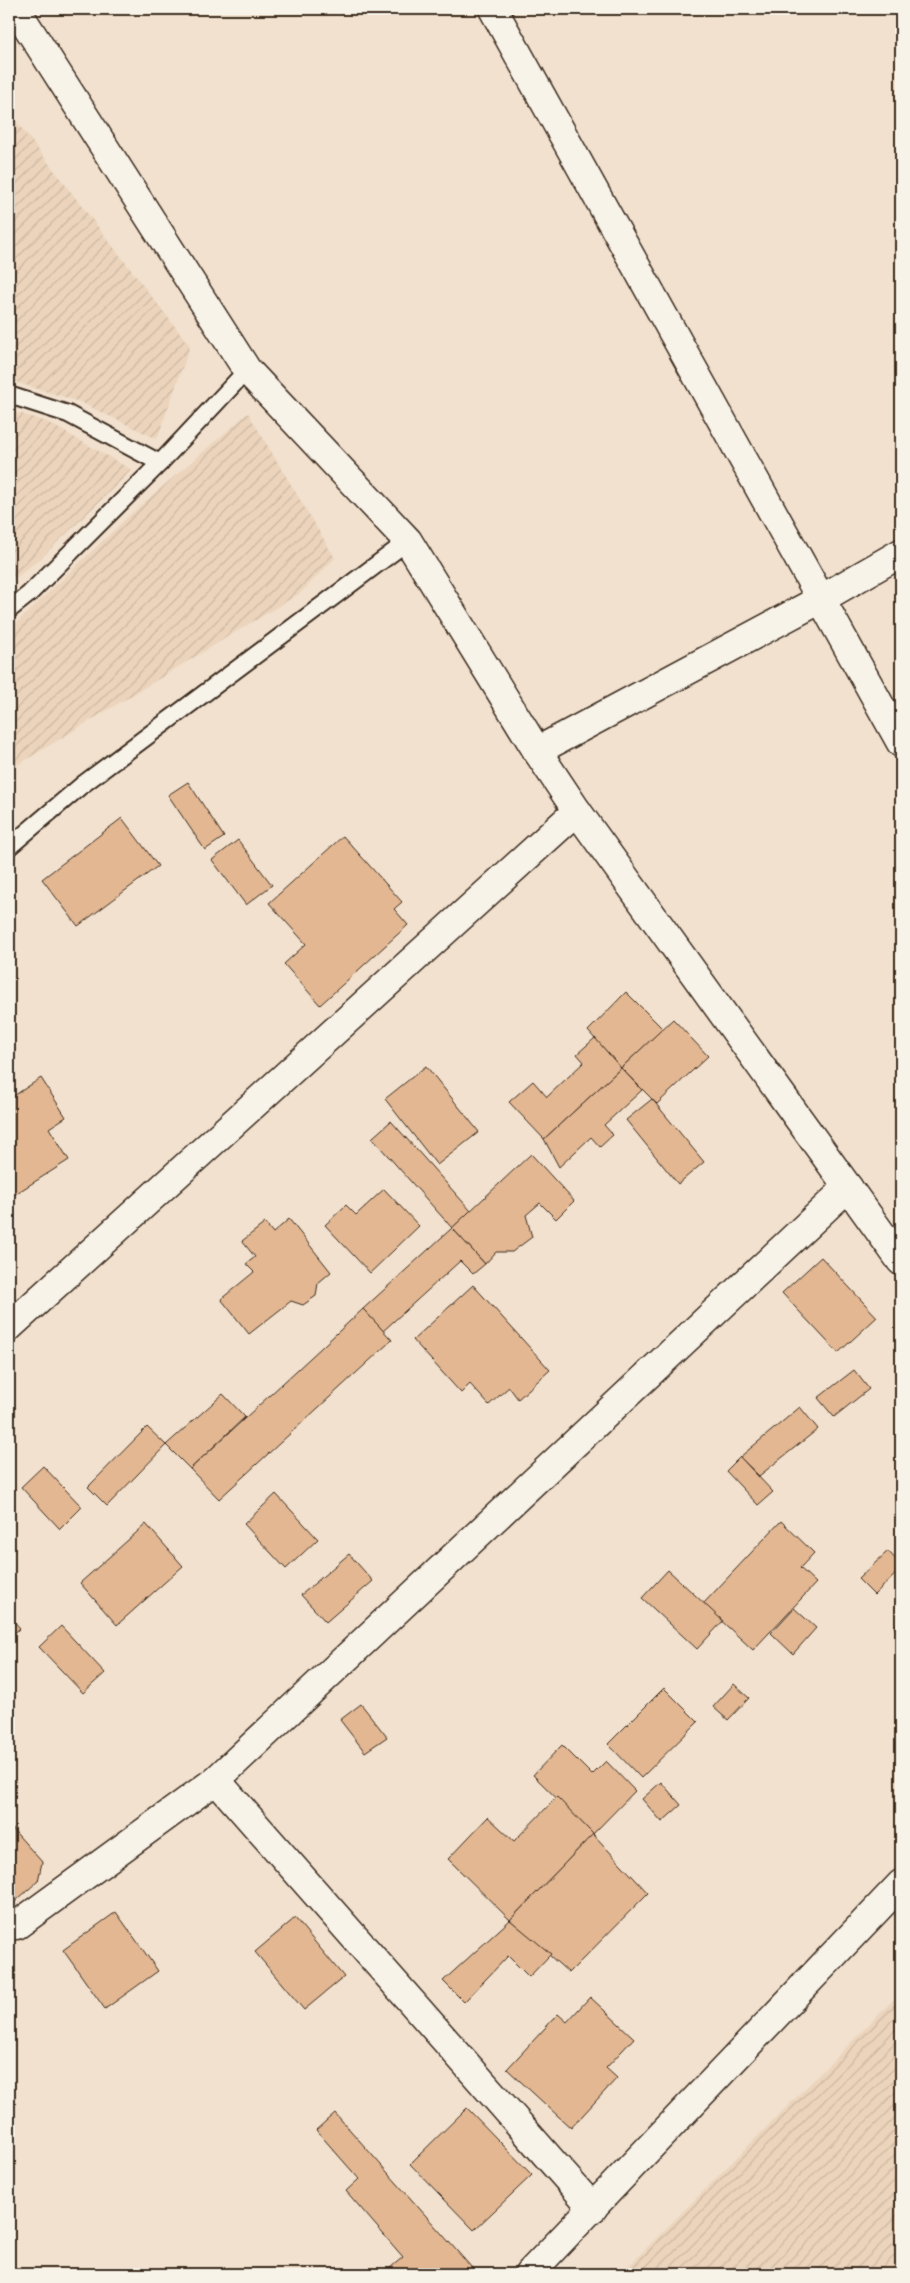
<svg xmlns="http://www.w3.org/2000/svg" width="910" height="2283" font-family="Kalam,sans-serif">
<defs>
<pattern id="industrial-furrows" width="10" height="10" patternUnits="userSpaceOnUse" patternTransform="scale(1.25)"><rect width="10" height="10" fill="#ecd4bc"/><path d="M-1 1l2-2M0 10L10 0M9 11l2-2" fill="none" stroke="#cbb6a1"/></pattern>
</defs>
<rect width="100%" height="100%" fill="#f1e1ce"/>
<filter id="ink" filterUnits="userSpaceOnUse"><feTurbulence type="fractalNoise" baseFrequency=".02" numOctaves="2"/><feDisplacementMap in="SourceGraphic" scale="10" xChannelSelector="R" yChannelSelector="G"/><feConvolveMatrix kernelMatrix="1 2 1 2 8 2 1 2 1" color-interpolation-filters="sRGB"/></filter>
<g filter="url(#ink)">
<!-- industrial -->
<g fill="url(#industrial-furrows)">
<polygon points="9,112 190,346 157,439 80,402 9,380"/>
<polygon points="9,410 47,422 132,470 41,558 9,583"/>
<polygon points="248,413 335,558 300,593 9,770 9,630 131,514"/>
<polygon points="901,1992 901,2274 621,2274"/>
</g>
<!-- building -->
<g fill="#e2b792" stroke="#3b2a1e">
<polygon points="188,782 224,837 205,850 168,795"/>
<polygon points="122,818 158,866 78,926 42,879"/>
<polygon points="343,836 402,902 394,909 408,925 320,1005 284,964 306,944 269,903"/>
<polygon points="238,840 272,885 246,905 212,860"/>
<polygon points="626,992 663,1029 621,1068 588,1031"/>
<polygon points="673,1019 708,1056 657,1104 621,1068"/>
<polygon points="595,1038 621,1068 544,1139 509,1102 533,1081 547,1097 584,1062 577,1054"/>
<polygon points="426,1066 479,1132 437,1165 385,1099"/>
<polygon points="621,1068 642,1090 604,1125 613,1135 600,1147 591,1137 559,1167 544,1139"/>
<polygon points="41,1078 66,1117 49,1128 69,1160 9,1198 9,1099"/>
<polygon points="652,1099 704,1162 678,1184 626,1120"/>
<polygon points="391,1121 471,1211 452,1228 372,1138"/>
<polygon points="531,1154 574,1201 556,1219 540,1203 526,1215 532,1237 512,1252 496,1252 485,1264 452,1228"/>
<polygon points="384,1189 419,1226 370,1273 325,1225 346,1205 356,1215"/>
<polygon points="289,1219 331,1272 318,1283 316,1296 303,1305 291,1301 249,1334 221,1299 254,1272 246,1264 255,1257 242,1241 265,1223 273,1233"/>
<polygon points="452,1228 485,1264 473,1274 460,1261 383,1331 363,1309"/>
<polygon points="821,1257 877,1317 838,1353 782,1293"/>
<polygon points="473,1285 550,1370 518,1399 509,1387 489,1405 470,1384 461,1393 413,1340"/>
<polygon points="363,1309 392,1340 219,1499 190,1469"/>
<polygon points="854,1370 869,1389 834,1417 818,1398"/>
<polygon points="223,1394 245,1417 190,1469 166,1445"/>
<polygon points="800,1407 818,1429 759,1476 740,1457"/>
<polygon points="147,1427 166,1445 107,1506 88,1487"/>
<polygon points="740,1457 773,1492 758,1505 726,1471"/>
<polygon points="43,1466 82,1507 60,1529 21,1487"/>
<polygon points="276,1494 318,1539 286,1569 244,1524"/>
<polygon points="781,1521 814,1553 800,1568 816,1583 753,1650 703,1604"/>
<polygon points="146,1524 183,1566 117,1625 80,1583"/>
<polygon points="888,1551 901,1565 901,1569 874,1595 858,1579"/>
<polygon points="349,1554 373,1581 326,1622 301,1595"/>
<polygon points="668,1570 723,1621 697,1649 642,1598"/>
<polygon points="794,1608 816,1628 793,1654 771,1633"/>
<polygon points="9,1616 20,1628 9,1638"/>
<polygon points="901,1620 901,1635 894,1627"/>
<polygon points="61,1626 105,1673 83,1693 39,1647"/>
<polygon points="734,1684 749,1698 728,1720 713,1707"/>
<polygon points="664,1688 698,1722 641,1778 608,1744"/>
<polygon points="361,1704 387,1737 365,1752 340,1720"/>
<polygon points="562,1745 592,1775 606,1761 635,1791 593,1834 533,1775"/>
<polygon points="661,1782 681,1805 662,1822 642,1799"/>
<polygon points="557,1797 593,1834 510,1920 448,1859 488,1817 514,1841"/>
<polygon points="9,1825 42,1862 38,1881 9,1907"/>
<polygon points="593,1834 648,1893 569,1973 510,1920"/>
<polygon points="116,1912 158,1971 105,2009 63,1950"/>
<polygon points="295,1918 344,1977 304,2010 255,1952"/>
<polygon points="510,1920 551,1954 529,1977 508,1956 464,2002 443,1981"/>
<polygon points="590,1997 634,2038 606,2068 617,2078 571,2128 507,2069 558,2014 567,2022"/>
<polygon points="467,2108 532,2175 474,2230 410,2164"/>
<polygon points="335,2113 472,2268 465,2274 395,2274 390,2268 403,2257 346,2191 359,2179 316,2130"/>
</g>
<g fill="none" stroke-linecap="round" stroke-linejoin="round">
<!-- service casing -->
<g stroke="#3b2a1e" stroke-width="20">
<g id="service">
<polyline points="9,395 68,414 160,463"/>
<polyline points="9,610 29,594 160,463 247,370"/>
<polyline points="9,847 82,785 408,541"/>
</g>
</g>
<!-- minor casing -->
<g stroke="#3b2a1e" stroke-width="31">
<g id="minor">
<polyline points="16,9 247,370 408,541 537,751 577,811 901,1261"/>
<polyline points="493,9 901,743"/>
<polyline points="537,751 821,599 901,553"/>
<polyline points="9,1327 577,811"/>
<polyline points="216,1780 593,2208"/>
<polyline points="17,1925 216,1780 848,1187"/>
<polyline points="529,2274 901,1884"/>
</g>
</g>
<!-- service -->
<use href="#service" stroke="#f7f3e8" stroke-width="16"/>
<!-- minor -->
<use href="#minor" stroke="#f7f3e8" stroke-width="28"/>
</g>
</g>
<!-- margin -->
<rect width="910" height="2283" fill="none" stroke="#f7f3e8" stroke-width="30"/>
<rect x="15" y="15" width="880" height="2253" fill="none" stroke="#3b2a1e" stroke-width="2" filter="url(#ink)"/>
</svg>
